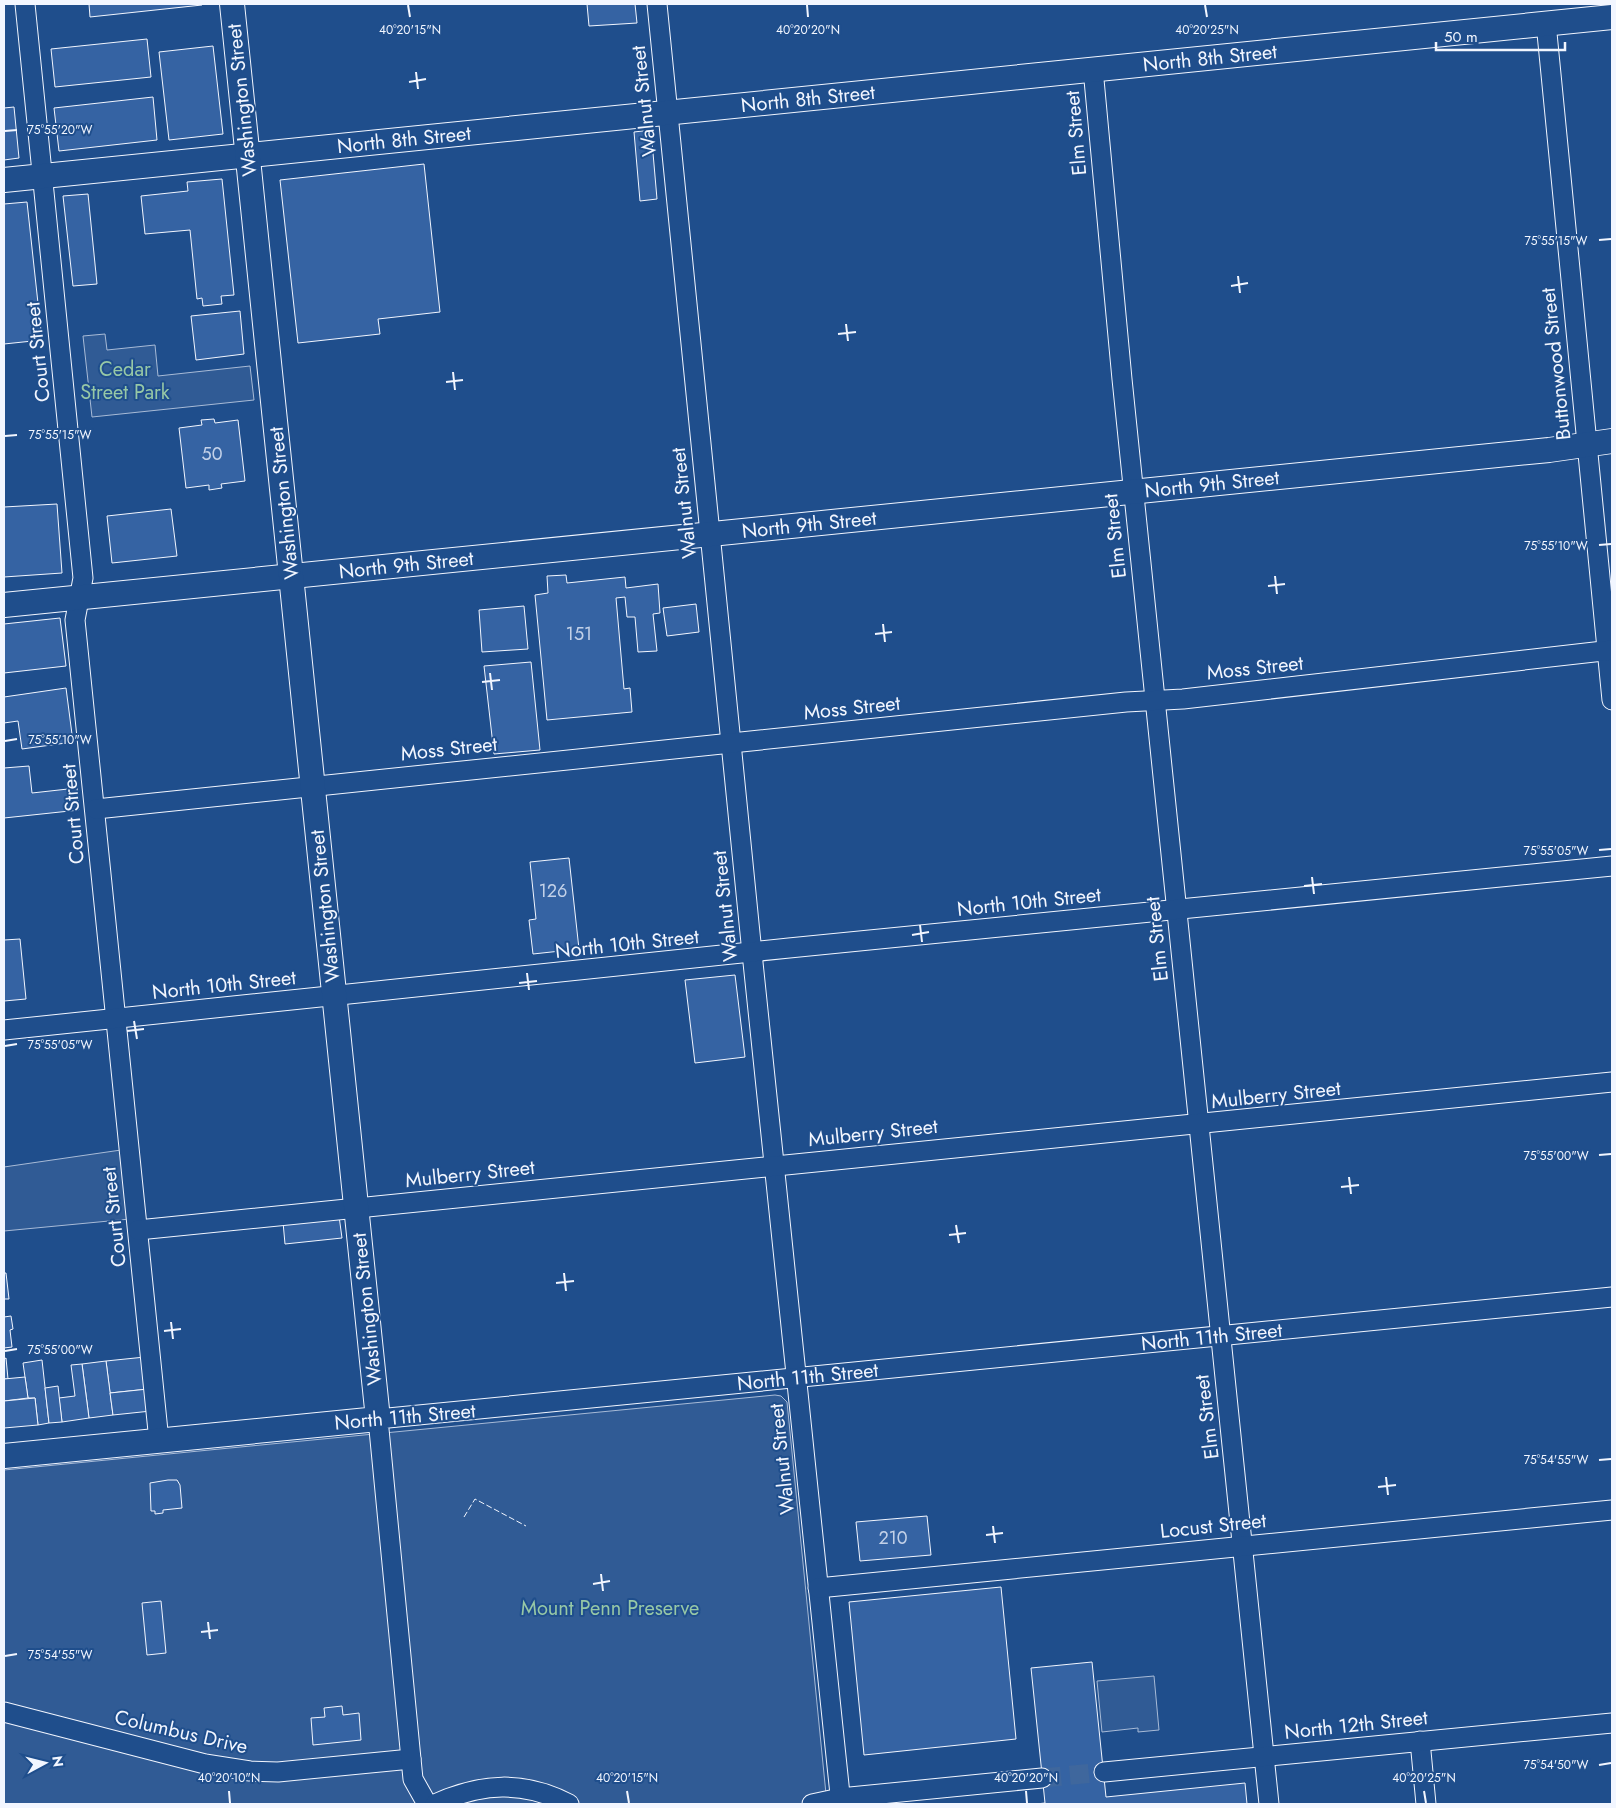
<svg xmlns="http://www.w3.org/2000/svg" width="1616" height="1808" font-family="Jost,sans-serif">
<rect width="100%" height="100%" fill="#1f4e8c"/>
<!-- built -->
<g fill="#305b95" stroke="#a8bbd7">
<polygon points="105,334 107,350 155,345 158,376 250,366 254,400 92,417 83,336"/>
<polygon points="121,1150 130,1219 4,1231 4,1167"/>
<polygon points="775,1395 781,1396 787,1402 827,1804 4,1804 4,1470"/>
<polygon points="1154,1676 1159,1730 1138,1732 1138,1728 1102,1732 1097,1681"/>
</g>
<!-- building -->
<g fill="#3563a3" stroke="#f2f6ff">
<polygon points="89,4 202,4 202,5 90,17"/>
<polygon points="587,4 635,4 637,23 589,26"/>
<polygon points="147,39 151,77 55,87 51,49"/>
<polygon points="213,46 223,134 169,140 159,52"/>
<polygon points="153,97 157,140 59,151 54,108"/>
<polygon points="14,107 19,158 4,160 4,108"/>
<polygon points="651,130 657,199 640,201 634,132"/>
<polygon points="424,164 440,312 378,319 380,334 298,343 280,180"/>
<polygon points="222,179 234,295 221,296 222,304 203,306 202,298 197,299 190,230 145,234 141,196 188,191 187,182"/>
<polygon points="88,194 97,284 73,286 63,196"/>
<polygon points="27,202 42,340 4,344 4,204"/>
<polygon points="240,311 244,354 196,360 191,316"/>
<polygon points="214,419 215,423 238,420 245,481 221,484 222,488 209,490 209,485 186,488 179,428 202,425 201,420"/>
<polygon points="57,504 62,573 4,577 4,507"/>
<polygon points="171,509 177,556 112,563 107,516"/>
<polygon points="566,575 567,583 625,577 626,588 658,584 660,613 653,614 657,651 638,652 635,617 627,617 625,597 616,598 624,689 630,688 632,712 547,720 535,595 548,593 547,576"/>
<polygon points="696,604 699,632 667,636 663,608"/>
<polygon points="524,606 528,649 482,652 479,610"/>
<polygon points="60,618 66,666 4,673 4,624"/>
<polygon points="531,662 540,750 494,754 484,666"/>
<polygon points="66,688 73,742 22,749 18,721 4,723 4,697"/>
<polygon points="29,766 32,793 77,788 79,810 4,818 4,768"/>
<polygon points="569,858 579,949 533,954 529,920 536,919 530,862"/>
<polygon points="20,939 26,999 4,1001 4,940"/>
<polygon points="735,975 745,1057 695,1063 685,980"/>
<polygon points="339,1216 342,1238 285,1244 283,1222"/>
<polygon points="4,1273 6,1273 9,1299 4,1299"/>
<polygon points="11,1316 13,1329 10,1330 12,1347 4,1348 4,1317"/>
<polygon points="145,1357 148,1389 110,1393 106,1361"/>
<polygon points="6,1358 8,1379 4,1379 4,1359"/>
<polygon points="42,1360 49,1423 38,1425 35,1398 28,1398 23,1363"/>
<polygon points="106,1361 113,1415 89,1418 82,1364"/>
<polygon points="82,1364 89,1418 62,1422 59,1398 75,1396 71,1365"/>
<polygon points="25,1377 28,1398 4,1401 4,1379"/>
<polygon points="58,1386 62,1422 49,1423 45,1388"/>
<polygon points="148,1389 151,1411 113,1415 110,1393"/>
<polygon points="35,1398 38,1425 4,1428 4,1401"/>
<polygon points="168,1480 177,1480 180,1485 182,1508 163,1510 163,1513 155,1514 155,1511 151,1511 150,1483"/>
<polygon points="927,1516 931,1555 860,1561 856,1522"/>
<polygon points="1001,1587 1016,1739 864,1755 849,1602"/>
<polygon points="161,1601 166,1653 147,1655 142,1603"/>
<polygon points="1092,1662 1106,1797 1245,1783 1247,1804 1036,1804 1045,1803 1031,1668"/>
<polygon points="342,1706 343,1715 359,1713 361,1740 313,1745 311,1718 325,1717 324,1708"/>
</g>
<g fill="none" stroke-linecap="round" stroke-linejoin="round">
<!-- minor-tunnel -->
<polyline stroke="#3f679d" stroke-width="19" stroke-dasharray="19 9" stroke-linecap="butt" points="1042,1778 1104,1772"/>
<!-- minor casing -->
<g stroke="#f2f6ff" stroke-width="21">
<g id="minor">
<polyline points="25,4 83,578 75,620 159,1441"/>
<polyline points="657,4 752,953 841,1804"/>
<polyline points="1546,23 1612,700"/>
<polyline points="1093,69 1122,379 1269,1804"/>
<polyline points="96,809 1126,702 1183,699 1612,650"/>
<polyline points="4,1030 789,948 1612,866"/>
<polyline points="138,1230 1612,1082"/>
<polyline points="818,1588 1612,1510"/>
<polyline points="4,1712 205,1764 250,1771 278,1772 411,1759"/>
<polyline points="1420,1741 1426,1804"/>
<polyline points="1104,1772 1612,1723"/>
<path id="s1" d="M427 1804 413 1779 411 1759 378 1419 1612 1297"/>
<path d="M435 1804C481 1783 523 1780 569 1804"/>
<polyline points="812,1804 840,1798 1042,1778"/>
</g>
</g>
<!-- major casing -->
<g stroke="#f2f6ff" stroke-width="26">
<g id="major">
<path id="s2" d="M4 180 1612 17"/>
<path id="s3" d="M4 605 1549 450 1612 441"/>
<polyline points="4,1456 378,1419 232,4"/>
</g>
</g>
<!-- minor -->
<use href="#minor" stroke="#1f4e8c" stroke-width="19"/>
<!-- major -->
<use href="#major" stroke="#1f4e8c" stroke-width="24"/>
<!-- fence -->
<polyline stroke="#f2f6ff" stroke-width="1" stroke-dasharray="6 2.5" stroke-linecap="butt" points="464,1517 475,1499 526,1526"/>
</g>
<!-- ticks -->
<path fill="none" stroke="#f2f6ff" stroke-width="2" d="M408 5 410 17M807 5 808 17M1205 5 1207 17M416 72 418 89M409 82 426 79M5 131 17 130M1599 240 1611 239M1238 276 1240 293M1231 286 1248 283M846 324 848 341M838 334 856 332M453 372 455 390M446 382 463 380M5 436 17 435M1599 545 1611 544M1275 576 1277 594M1268 586 1285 584M883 624 885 642M875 634 892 632M490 673 492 690M482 682 500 680M5 741 17 739M1599 850 1611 849M1312 877 1314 894M1304 886 1322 884M920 925 922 942M912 935 929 932M527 973 529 990M519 983 537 981M134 1021 137 1039M127 1031 144 1029M5 1046 17 1044M1599 1155 1611 1154M1349 1177 1351 1194M1341 1187 1359 1185M956 1225 959 1243M949 1235 966 1233M564 1273 566 1291M556 1283 574 1281M171 1322 173 1339M164 1331 181 1329M5 1351 17 1349M1599 1460 1611 1459M1386 1477 1388 1495M1378 1487 1396 1485M993 1526 995 1543M986 1535 1003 1533M601 1574 603 1591M593 1584 610 1581M208 1622 210 1639M201 1632 218 1630M5 1656 17 1654M1599 1765 1611 1763M229 1791 230 1803M627 1791 629 1803M1026 1791 1027 1803M1424 1791 1426 1803"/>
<g text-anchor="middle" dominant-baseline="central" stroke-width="4" stroke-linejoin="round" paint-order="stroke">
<!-- number labels -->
<g font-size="18" fill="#c3d1e8">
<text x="212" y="454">50</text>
<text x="579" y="634">151</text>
<text x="553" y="891">126</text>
<text x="893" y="1538">210</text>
</g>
<!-- street labels -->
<g font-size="20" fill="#f2f6ff" stroke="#1f4e8c">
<text stroke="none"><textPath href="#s2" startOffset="1212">North 8th Street</textPath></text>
<text stroke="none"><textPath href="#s2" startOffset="808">North 8th Street</textPath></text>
<text transform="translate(242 100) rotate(-96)">Washington Street</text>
<text transform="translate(644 101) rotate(-96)">Walnut Street</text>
<text transform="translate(1076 133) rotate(-95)">Elm Street</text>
<text stroke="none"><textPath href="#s2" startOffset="402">North 8th Street</textPath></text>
<text transform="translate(38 352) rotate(-96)">Court Street</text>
<text transform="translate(1556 364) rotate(-96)">Buttonwood Street</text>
<text stroke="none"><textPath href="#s3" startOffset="1214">North 9th Street</textPath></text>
<text transform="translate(284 503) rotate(-96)">Washington Street</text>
<text transform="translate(684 503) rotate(-96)">Walnut Street</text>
<text stroke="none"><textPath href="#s3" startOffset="809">North 9th Street</textPath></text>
<text transform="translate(1115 536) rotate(-96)">Elm Street</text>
<text stroke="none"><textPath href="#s3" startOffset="404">North 9th Street</textPath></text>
<text transform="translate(1255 668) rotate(-6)">Moss Street</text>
<text transform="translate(852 708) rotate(-6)">Moss Street</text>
<text transform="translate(449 749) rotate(-6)">Moss Street</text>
<text transform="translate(73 814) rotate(-95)">Court Street</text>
<text transform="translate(1029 902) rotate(-6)">North 10th Street</text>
<text transform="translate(325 906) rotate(-96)">Washington Street</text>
<text transform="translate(725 906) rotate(-96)">Walnut Street</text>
<text transform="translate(1157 939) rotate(-96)">Elm Street</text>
<text transform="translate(627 944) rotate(-6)">North 10th Street</text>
<text transform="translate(224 985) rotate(-6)">North 10th Street</text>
<text transform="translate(1276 1095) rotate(-6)">Mulberry Street</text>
<text transform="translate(873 1133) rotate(-6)">Mulberry Street</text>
<text transform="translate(470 1174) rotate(-6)">Mulberry Street</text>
<text transform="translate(114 1217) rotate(-96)">Court Street</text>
<text transform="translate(367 1309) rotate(-96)">Washington Street</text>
<text stroke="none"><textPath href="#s1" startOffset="1228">North 11th Street</textPath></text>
<text stroke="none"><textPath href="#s1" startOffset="822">North 11th Street</textPath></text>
<text transform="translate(405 1417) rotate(-5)">North 11th Street</text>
<text transform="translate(1207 1417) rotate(-97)">Elm Street</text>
<text transform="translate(782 1459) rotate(-96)">Walnut Street</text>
<text transform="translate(1213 1526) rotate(-6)">Locust Street</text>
<text transform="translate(1356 1725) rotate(-6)">North 12th Street</text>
<text transform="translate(181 1732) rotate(13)">Columbus Drive</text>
</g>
<!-- park labels -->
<g font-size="20" fill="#97c8a6" stroke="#1f4e8c">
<text x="125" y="369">Cedar<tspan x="125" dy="23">Street Park</tspan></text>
<text x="610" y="1608">Mount Penn Preserve</text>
</g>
</g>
<g font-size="12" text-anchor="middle" fill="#f2f6ff" stroke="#1f4e8c" stroke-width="4" stroke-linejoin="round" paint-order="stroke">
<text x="410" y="34">40°20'15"N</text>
<text x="808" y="34">40°20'20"N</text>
<text x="1207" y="34">40°20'25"N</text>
<text x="60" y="134">75°55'20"W</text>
<text x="1556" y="245">75°55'15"W</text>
<text x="60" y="439">75°55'15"W</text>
<text x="1556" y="550">75°55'10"W</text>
<text x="60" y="744">75°55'10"W</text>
<text x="1556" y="855">75°55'05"W</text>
<text x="60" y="1049">75°55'05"W</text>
<text x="1556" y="1160">75°55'00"W</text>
<text x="60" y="1354">75°55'00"W</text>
<text x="1556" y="1464">75°54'55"W</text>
<text x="60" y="1659">75°54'55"W</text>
<text x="1556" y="1769">75°54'50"W</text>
<text x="229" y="1782">40°20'10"N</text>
<text x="627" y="1782">40°20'15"N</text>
<text x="1026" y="1782">40°20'20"N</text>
<text x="1424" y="1782">40°20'25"N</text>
</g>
<!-- border -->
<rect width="1616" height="1808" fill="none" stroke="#f2f6ff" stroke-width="10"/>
<!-- north arrow -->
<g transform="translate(45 1763) rotate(83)" stroke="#1f4e8c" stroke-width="4" paint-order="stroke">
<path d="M0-4L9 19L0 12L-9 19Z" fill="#f2f6ff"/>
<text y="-8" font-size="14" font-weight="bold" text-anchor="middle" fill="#f2f6ff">N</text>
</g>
<!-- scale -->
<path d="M1436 42v8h129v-8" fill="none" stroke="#f2f6ff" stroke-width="2.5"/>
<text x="1444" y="42" font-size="15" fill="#f2f6ff" stroke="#1f4e8c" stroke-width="4" paint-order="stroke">50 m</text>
</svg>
